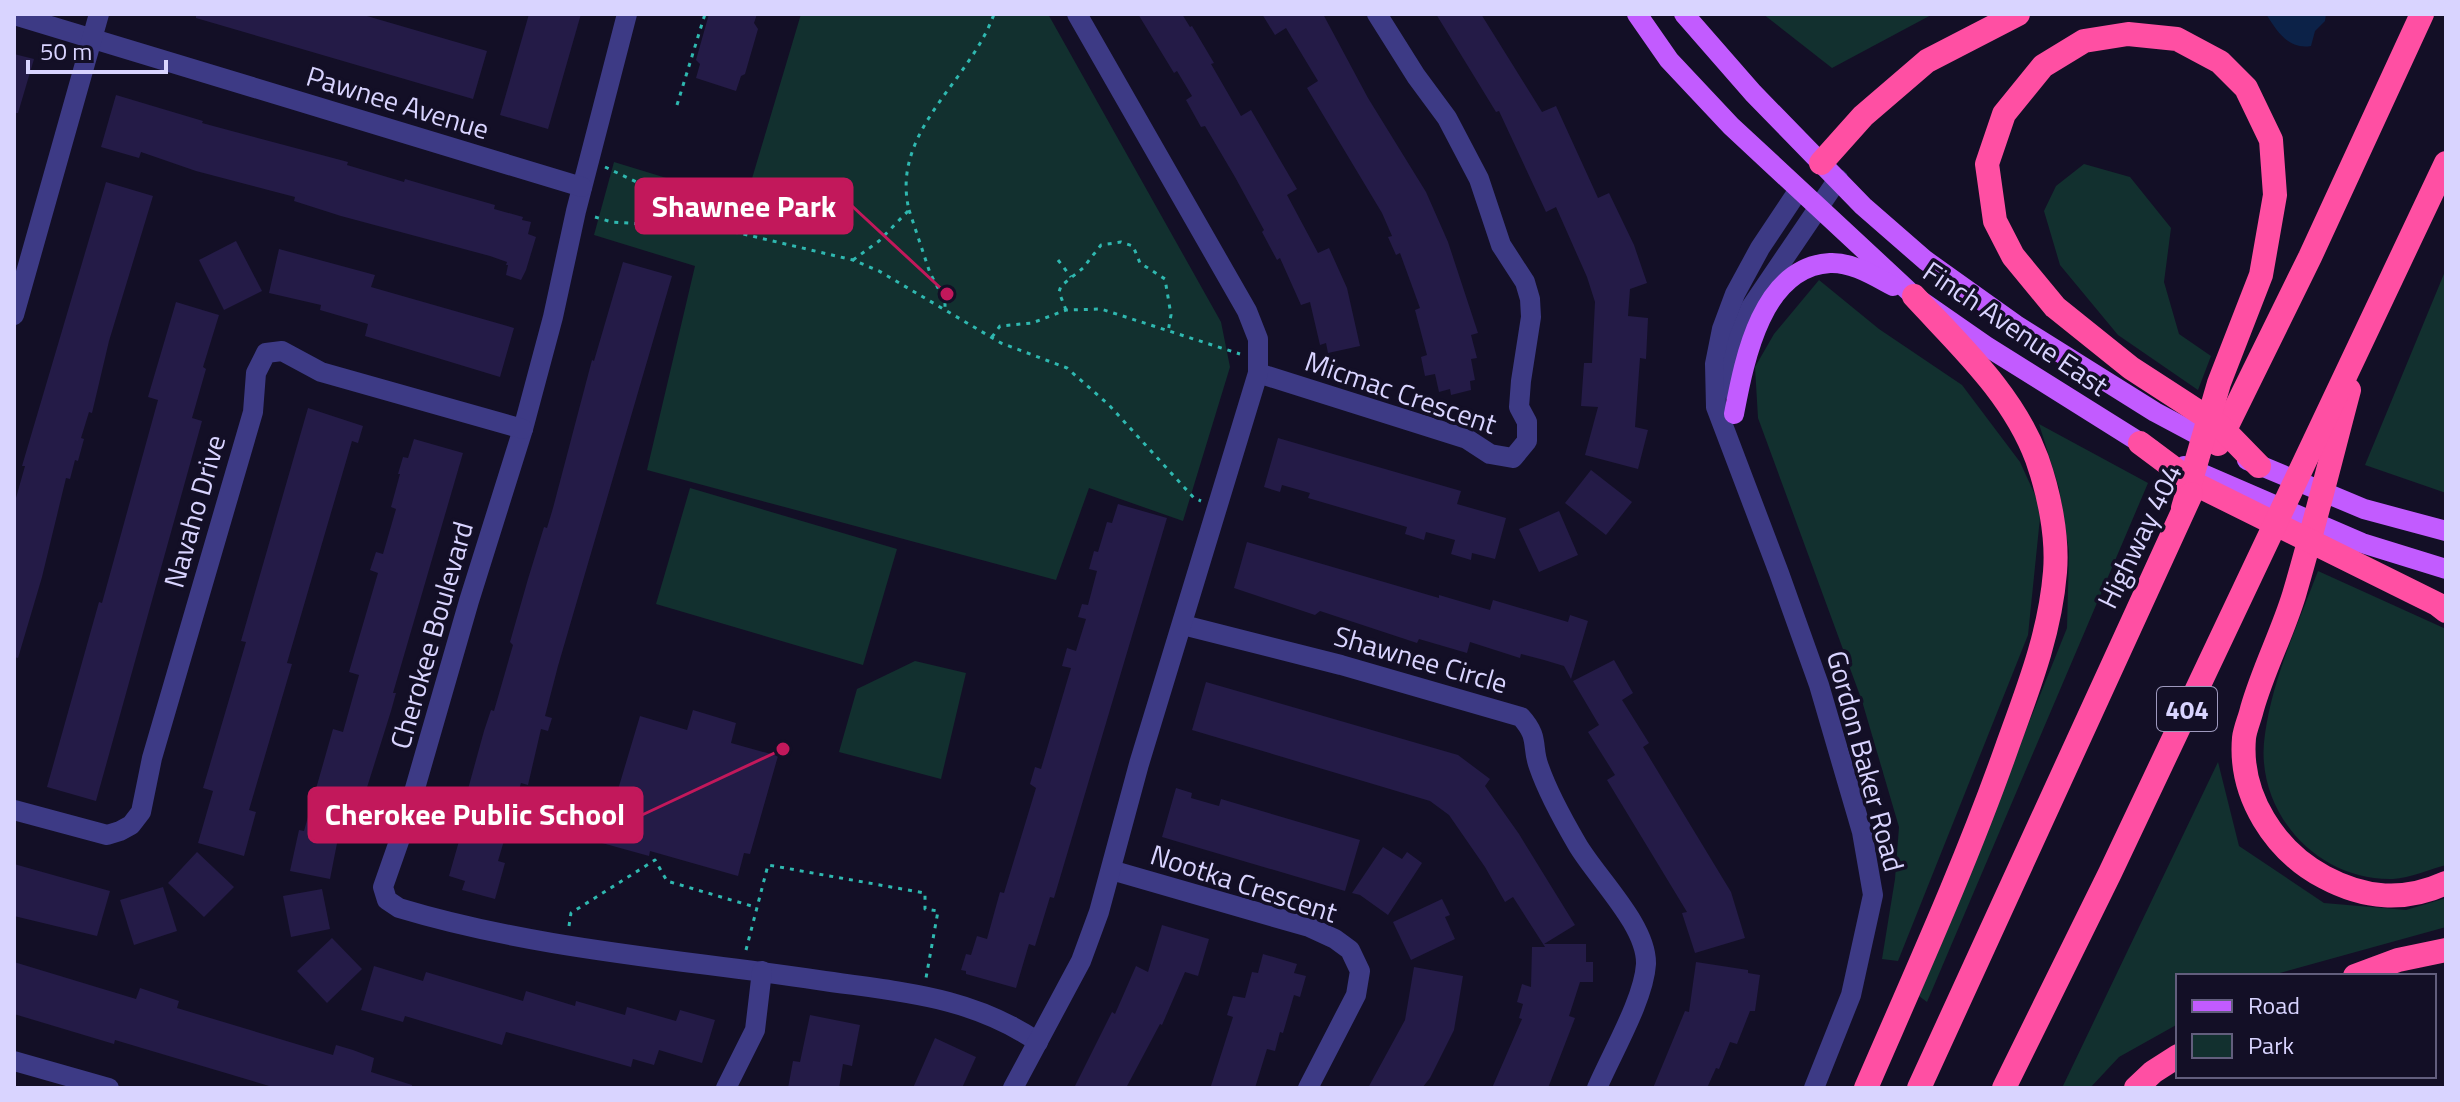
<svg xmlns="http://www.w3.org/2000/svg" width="2460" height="1102" font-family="'Titillium Web',sans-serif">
<rect width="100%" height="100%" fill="#130f26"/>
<!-- green -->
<g fill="#12302f">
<polygon points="801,14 1048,14 1221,322 1230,367 1183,521 1089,488 1056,580 647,470 695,266 594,235 614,162 745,202"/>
<polygon points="1763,14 1933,14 1832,68"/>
<polygon points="2084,164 2130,177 2171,228 2164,282 2179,334 2211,356 2198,390 2118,335 2060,265 2044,211 2056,186"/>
<polygon points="2446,269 2446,493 2365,465"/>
<polygon points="1819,280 1879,329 1962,385 2020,462 2041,508 2028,635 1898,961 1882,959 1895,879 1899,827 1862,701 1758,418 1755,367 1774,334"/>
<polygon points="2039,424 2148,483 1927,1002 1919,996 2067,628 2069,551 2059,488"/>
<polygon points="690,488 897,549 863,665 656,604"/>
<path d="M2318 571 2446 629V865C2430 869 2410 878 2393 879 2316 881 2253 810 2265 734 2273 677 2298 624 2318 571Z"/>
<polygon points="915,661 966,673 941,779 839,752 857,689"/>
<polygon points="2218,762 2239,846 2324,903 2406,910 2446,898 2446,927 2269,976 2178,976 2178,1024 2119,1057 2090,1088 2062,1088"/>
</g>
<!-- water -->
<path fill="#0c2248" d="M2266 14H2326L2325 21 2315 31 2311 46C2288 50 2277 31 2266 14Z"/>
<!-- building -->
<g fill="#241b47">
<polygon points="196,14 360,14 487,51 473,99 196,18"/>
<polygon points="529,14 581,14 548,129 500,115"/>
<polygon points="709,14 757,14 754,23 758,29 745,74 741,76 736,91 696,78 700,64 696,60"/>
<polygon points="1138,14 1182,14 1190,27 1192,26 1214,63 1211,64 1241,116 1251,110 1297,189 1287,195 1318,253 1329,248 1347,288 1360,346 1328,353 1326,343 1320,345 1310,302 1301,305 1280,258 1277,260 1262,232 1264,230 1235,177 1205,126 1201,127 1186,100 1192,96 1177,71 1174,73"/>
<polygon points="1262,14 1323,14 1368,98 1426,192 1448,242 1478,333 1471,335 1477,358 1471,359 1475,380 1470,381 1471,390 1451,395 1450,389 1439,392 1435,374 1425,376 1421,357 1427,355 1415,310 1420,308 1400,253 1396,255 1388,237 1392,236 1382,213 1307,88 1318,81 1286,28 1275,35"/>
<polygon points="1436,14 1481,14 1542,112 1556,106 1598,198 1609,193 1634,245 1647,283 1630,289 1628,316 1648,318 1646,359 1640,358 1635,427 1648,430 1638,469 1585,455 1598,407 1581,406 1584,363 1592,363 1595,302 1587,277 1556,207 1546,212 1499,111 1496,112"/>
<polygon points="14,54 34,59 18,113 14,113"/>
<polygon points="116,95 203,121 202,123 348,162 347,165 404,182 405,179 446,191 495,205 494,209 523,217 522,220 531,222 528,234 536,237 526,270 521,280 506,275 508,265 506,265 507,262 490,256 341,216 294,201 295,197 196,171 141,152 139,158 101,147"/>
<polygon points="106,182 153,196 109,341 92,413 89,412 81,438 84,439 78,461 75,460 70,479 66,478 42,577 18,658 14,657 14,505 25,466 22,466"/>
<polygon points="236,241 262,291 224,310 199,260"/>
<polygon points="279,249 375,275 371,287 514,328 500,377 365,336 368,324 320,310 321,305 269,293"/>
<polygon points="623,262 672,276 558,666 545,716 552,718 548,731 541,729 528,785 521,783 498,861 505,863 495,899 462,890 465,881 449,876 459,841 454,840 484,731 491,710 494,711 513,645 510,642 528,579 544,527 547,528 553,508 592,360 594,361"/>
<polygon points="176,302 219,315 203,367 206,369 192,418 202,421 96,801 47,787 99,602 102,603 158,400 148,397"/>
<polygon points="308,408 363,426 358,443 352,441 287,663 292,664 249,810 256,812 244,856 198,843 213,791 203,788 246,642 241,641"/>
<polygon points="1278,438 1461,491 1457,504 1506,518 1495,559 1472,553 1471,560 1451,554 1455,540 1426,532 1424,540 1405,534 1407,527 1308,498 1310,493 1282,485 1280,492 1264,487"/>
<polygon points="414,439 463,453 393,693 396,693 391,711 353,832 340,828 330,879 290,871 299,830 304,831 333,729 343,732 359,675 349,672 378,573 370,570 376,552 383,554 396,509 391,507 400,474 398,474 403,457 408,458"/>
<polygon points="1591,470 1632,502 1606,535 1565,503"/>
<polygon points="1118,504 1167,518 1054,898 1050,897 1035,946 1029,944 1016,988 966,974 966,971 961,970 966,954 971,955 977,936 987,939 1000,892 1004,893 1036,788 1030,784 1035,767 1041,769 1071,668 1062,666 1067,648 1076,651 1086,619 1078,617 1082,604 1088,605 1097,571 1089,569 1094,551 1098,552 1107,522 1112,523"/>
<polygon points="1559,511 1578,555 1539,572 1519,529"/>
<polygon points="1247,542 1439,598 1439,595 1490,610 1493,600 1568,622 1570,615 1588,621 1571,679 1564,666 1544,660 1521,654 1520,658 1470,642 1467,653 1419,639 1417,643 1320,611 1315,615 1234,588"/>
<polygon points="1614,660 1633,693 1622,700 1649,743 1643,747 1731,892 1745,938 1695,953 1682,913 1687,912 1607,780 1615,775 1588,732 1599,725 1573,681"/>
<polygon points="1206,682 1458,755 1490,779 1485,786 1519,834 1575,925 1544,944 1586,944 1586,962 1593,962 1593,982 1580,982 1569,1016 1575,1018 1548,1088 1492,1088 1522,1019 1519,1018 1523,1004 1517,1002 1522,984 1531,987 1532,947 1545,947 1513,897 1505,902 1485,867 1449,815 1430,801 1192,730"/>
<polygon points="693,710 736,723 731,743 778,756 750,854 744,853 738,876 650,851 649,856 602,843 640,716 687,730"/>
<polygon points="1176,788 1192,793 1191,798 1219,806 1221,799 1360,840 1345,891 1162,837"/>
<polygon points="1383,847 1402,859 1407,852 1422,863 1388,915 1360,895 1352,893"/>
<polygon points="197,852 234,887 204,917 168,883"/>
<polygon points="14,864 110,891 97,936 14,916"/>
<polygon points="163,887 177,931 134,945 120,900"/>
<polygon points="322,889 330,929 291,937 283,896"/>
<polygon points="1442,899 1450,915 1445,917 1455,939 1411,960 1393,922"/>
<polygon points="1162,925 1209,939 1198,976 1185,972 1162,1025 1160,1024 1126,1088 1074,1088 1112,1012 1115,1014 1136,966 1148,972"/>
<polygon points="332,938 362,969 327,1003 297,971"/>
<polygon points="1263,954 1297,964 1294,973 1306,976 1300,997 1294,995 1283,1033 1280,1032 1275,1051 1267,1049 1255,1088 1211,1086 1233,1017 1227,1015 1233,996 1245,998 1252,972 1258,973"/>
<polygon points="14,962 136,999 140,988 179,1001 177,1008 333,1055 336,1045 353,1050 374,1058 371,1072 412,1085 412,1088 276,1088 115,1040 114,1044 14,1014"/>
<polygon points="1696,962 1748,970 1748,973 1760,975 1755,1011 1750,1011 1737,1044 1730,1042 1719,1069 1716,1068 1707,1088 1653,1088 1685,1011 1689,1012"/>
<polygon points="374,966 423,981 426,972 523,1001 526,991 575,1006 576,1001 625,1015 627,1007 676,1021 680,1010 715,1020 702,1063 659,1050 654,1065 633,1059 631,1067 506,1032 502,1045 405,1016 403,1022 361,1010"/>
<polygon points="1414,967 1463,976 1454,1030 1430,1078 1422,1088 1368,1088 1405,1020"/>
<polygon points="810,1015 860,1025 852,1066 843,1064 839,1088 788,1088 793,1061 800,1062"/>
<polygon points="935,1038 976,1057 962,1088 913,1088"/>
</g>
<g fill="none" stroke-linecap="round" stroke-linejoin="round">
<!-- path -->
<g stroke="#2fb8b0" stroke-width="3" stroke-dasharray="4 6" stroke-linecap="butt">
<polyline points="677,105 705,14"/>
<polyline points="605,167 687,206 722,229"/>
<polyline points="909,210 930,273 945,301 945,307"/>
<polyline points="595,217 612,222 722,229 853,260 879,271 1001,343 1067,368 1109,405 1194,498 1201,501"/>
<path d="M853 260 879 241 909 210C890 131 970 82 994 14"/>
<polyline points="1058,260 1071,277"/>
<polyline points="1066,310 1059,292 1061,286 1083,268 1101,245 1121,242 1133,246 1140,263 1165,279 1171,315 1168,332"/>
<polyline points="992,337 1000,326 1032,323 1066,310 1101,309 1240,354"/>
<polyline points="569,926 571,913 655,860 667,881 755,907"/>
<polyline points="746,950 768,865 925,893 925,909 938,911 926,978"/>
</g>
<!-- minor -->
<g stroke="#3d3a85" stroke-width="20">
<path d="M627 14 576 211 553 317 523 429 469 601 403 830 383 887 387 900 399 908C535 949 678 959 818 980 898 992 969 995 1038 1042"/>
<polyline points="14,15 582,187"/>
<polyline points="1798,191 1760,248 1735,294 1722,329 1715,364 1716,407 1779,573 1819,685 1862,832 1873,895 1851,995 1814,1088"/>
<polyline points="14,315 99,14"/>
<polyline points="1258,373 1467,439 1490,454 1513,458 1527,441 1527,422 1519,407 1521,381 1531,317 1530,299 1525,282 1501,245 1479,179 1447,118 1416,76 1377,14"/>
<polyline points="1734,393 1733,363 1739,338 1751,307 1838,179"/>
<path d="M1183 625 1341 665 1521 717C1540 738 1531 746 1539 767 1548 793 1563 820 1577 844 1596 877 1647 925 1646 964 1644 999 1612 1053 1597 1088"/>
<polyline points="14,810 107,835 120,831 131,825 141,812 152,758 253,412 256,373 266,353 282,351 321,372 523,429"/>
<polyline points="1111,870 1309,927 1335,939 1350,950 1360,971 1356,995 1308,1088"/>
<polyline points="14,1061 109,1088"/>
<polyline points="726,1088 755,1030 762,971"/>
<polyline points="1013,1088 1081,961 1099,912 1139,764 1258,373 1258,339 1247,311 1077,14"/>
</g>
<!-- major -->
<g stroke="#c25bff" stroke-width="20">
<polyline points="1637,14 1669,60 1731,126 1914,296 1986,346 2152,450"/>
<polyline points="1684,14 1753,93 1863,206 1925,260 2016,325 2155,412 2215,444"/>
<path d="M1734 414C1744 362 1761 267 1830 263 1852 262 1874 276 1893 286"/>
<polyline points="2247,460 2364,509 2446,531"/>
<polyline points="2184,466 2362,543 2446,569"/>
</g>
<!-- highway -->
<g stroke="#ff4fa3" stroke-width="24">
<polyline points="1821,163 1863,116 1927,61 2018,14"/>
<path d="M2349 390C2331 458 2314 527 2294 595 2282 634 2263 670 2252 709 2250 718 2245 729 2244 738 2239 796 2275 851 2324 877 2365 899 2404 902 2446 883"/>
<polyline points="2140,443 2195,484 2437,604 2446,611"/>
<polyline points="2218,444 2310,257 2422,14"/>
<polyline points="2183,508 2219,383 2261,275 2275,195 2271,140 2246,88 2220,62 2177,39 2128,34 2084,41 2043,66 2004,114 1987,164 1995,221 2013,256 2055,307 2131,368 2185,403 2220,426 2259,466"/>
<polyline points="2355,976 2398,960 2446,950"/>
<path d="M1866 1088C1915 975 1966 863 2007 747 2028 689 2050 634 2055 572 2058 536 2049 493 2037 459 2013 394 1960 346 1914 296"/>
<polyline points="1919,1088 2191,494"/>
<polyline points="2004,1088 2110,873 2446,163"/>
<polyline points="2136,1088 2153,1072 2178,1056"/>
</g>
</g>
<g text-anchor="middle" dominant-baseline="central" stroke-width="7" stroke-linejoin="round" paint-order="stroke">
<!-- shield labels -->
<rect fill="#130f26" stroke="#9e99be" stroke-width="2" x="2157" y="687" width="60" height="44" rx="6"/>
<g font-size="26" font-weight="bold" fill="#d9d4ff">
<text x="2187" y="709">404</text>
</g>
<!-- street labels -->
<g font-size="28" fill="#d9d4ff" stroke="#130f26">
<text transform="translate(398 102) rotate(17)">Pawnee Avenue</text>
<text transform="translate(2016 328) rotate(34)">Finch Avenue East</text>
<text transform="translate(1401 392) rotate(19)">Micmac Crescent</text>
<text transform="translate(194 511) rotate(-74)">Navaho Drive</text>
<text transform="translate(2139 536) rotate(-64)">Highway 404</text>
<text transform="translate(431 635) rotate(-74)">Cherokee Boulevard</text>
<text transform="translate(1421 659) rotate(16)">Shawnee Circle</text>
<text transform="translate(1866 761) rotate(75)">Gordon Baker Road</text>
<text transform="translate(1244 883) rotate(18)">Nootka Crescent</text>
</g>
</g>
<!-- callouts -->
<path fill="none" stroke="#c2185b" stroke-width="3" d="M947 294L852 206M783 749L642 815"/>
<g fill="#c2185b" stroke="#130f26" stroke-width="3">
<circle cx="947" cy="294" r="8"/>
<circle cx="783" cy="749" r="8"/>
</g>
<g fill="#c2185b" stroke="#c2185b" stroke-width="3">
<rect x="636" y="179" width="216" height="54" rx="8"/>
<rect x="309" y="788" width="333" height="54" rx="8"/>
</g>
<g font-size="30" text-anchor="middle" font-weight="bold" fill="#fff">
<text x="744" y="217">Shawnee Park</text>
<text x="475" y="825">Cherokee Public School</text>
</g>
<!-- border -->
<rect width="2460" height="1102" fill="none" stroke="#d9d4ff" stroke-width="32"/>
<!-- legend -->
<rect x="2176" y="974" width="260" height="104" fill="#130f26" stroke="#625e7d" stroke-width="2"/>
<rect x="2192" y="1000" width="40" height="12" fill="#c25bff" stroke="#625e7d" stroke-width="2"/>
<text x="2248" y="1014" font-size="24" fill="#d9d4ff">Road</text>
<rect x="2192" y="1034" width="40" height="24" fill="#12302f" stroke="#625e7d" stroke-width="2"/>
<text x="2248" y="1054" font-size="24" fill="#d9d4ff">Park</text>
<!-- scale -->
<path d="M28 60v12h138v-12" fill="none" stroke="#d9d4ff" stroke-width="4"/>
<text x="40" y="60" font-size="24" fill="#d9d4ff" stroke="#130f26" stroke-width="6" paint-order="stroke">50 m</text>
</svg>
